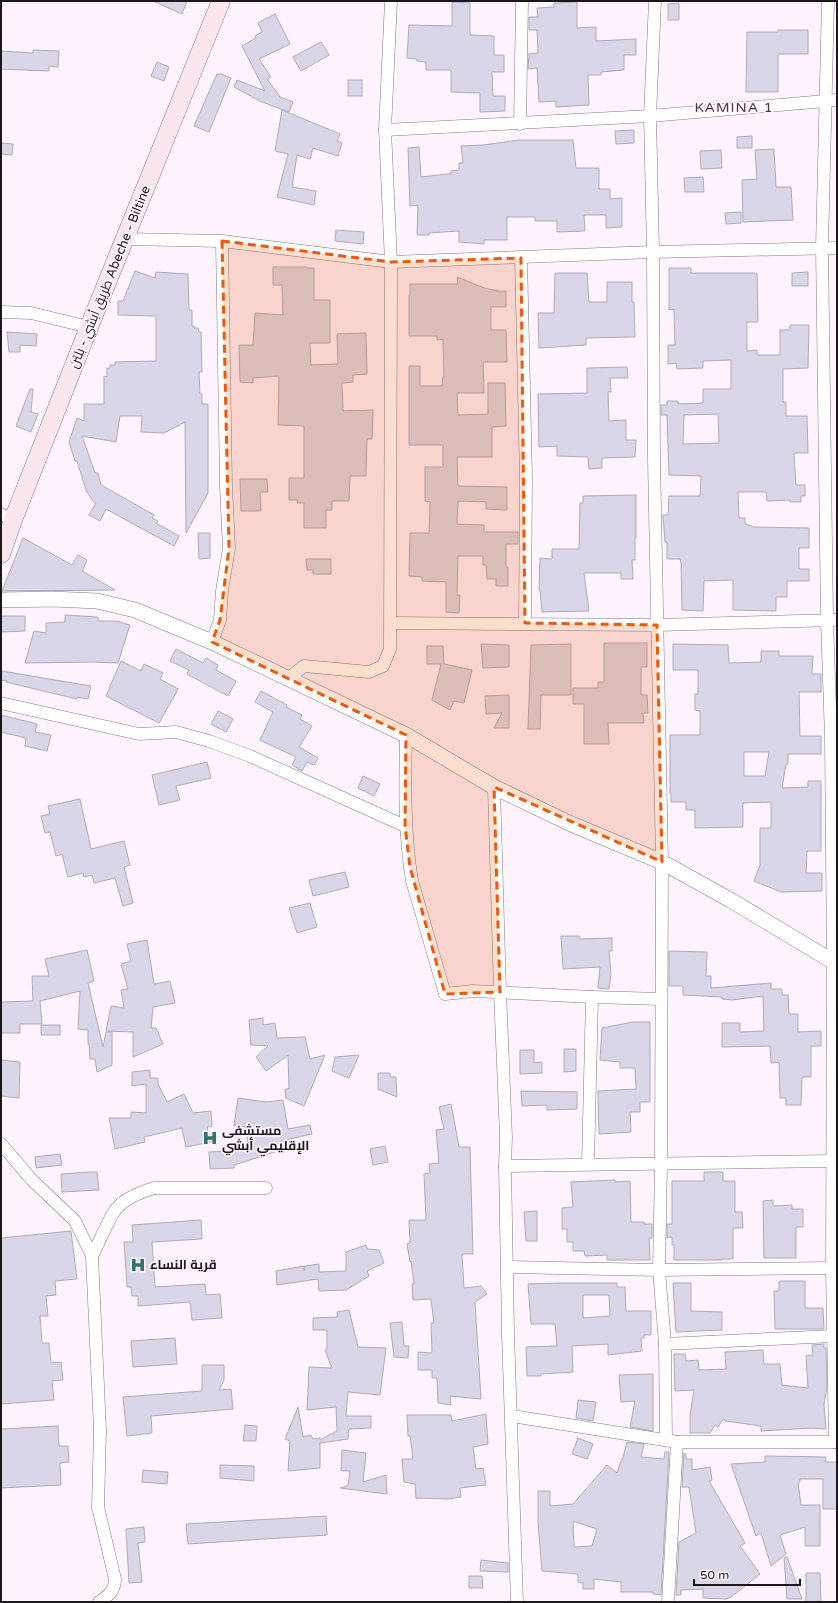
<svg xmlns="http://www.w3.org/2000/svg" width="838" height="1603" font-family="'Varela Round',Cairo,sans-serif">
<rect width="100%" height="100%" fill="#fef3ff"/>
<!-- building -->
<g fill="#d9d6e7" stroke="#aeabbc" fill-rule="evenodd">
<polygon points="153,1 187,1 182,14"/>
<polygon points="452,2 470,3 470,35 494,36 494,55 504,55 504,72 492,72 493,96 505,96 505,111 480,112 480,93 451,92 451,70 426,70 426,62 417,61 417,59 407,58 409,25 452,26"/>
<polygon points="577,2 577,28 596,27 596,41 636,39 636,55 624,55 624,70 601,72 601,75 588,75 589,105 556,107 556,101 539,102 537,68 528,69 529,54 538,53 538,52 537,30 529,30 529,17 538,17 537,8 554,7 554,3"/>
<polygon points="679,3 679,20 668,20 668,4"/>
<polygon points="275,14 290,44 259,59 271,77 267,79 280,97 293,102 289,112 262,102 234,87 237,80 265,91 242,46 256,38 255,36 262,32 258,23"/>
<polygon points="778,30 808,30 808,54 778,54 778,92 746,92 747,32 778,32"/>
<polygon points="321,42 329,55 301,71 293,57"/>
<polygon points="33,50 59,51 58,67 49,66 49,71 1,69 1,51 33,53"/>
<polygon points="157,62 169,67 164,81 151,76"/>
<polygon points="217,74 221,74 231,78 209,132 194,126"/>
<rect x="348" y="80" width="14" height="16"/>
<polygon points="282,110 340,134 337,141 342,143 338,156 313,148 310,159 297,155 292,187 316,191 314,205 277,197 288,154 275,151"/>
<polygon points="634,130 634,143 616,144 615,131"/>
<polygon points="752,136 752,148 737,148 737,137"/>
<polygon points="520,140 573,140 576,168 599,168 599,189 610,189 610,199 622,198 622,227 606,228 606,215 584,215 585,231 557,232 557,221 535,221 535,217 507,217 507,240 484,240 484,244 459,242 459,231 429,233 429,235 417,235 418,205 410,206 408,148 419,147 421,177 447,174 451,174 451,171 459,170 459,163 463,163 461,146 483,145"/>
<polygon points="1,143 13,144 12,155 1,154"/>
<polygon points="774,149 776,187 791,187 793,220 743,222 742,180 757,179 755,150"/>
<polygon points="721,150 722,168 701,169 700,151"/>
<polygon points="703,177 704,192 685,192 684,178"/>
<polygon points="741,212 741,223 726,224 725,213"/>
<polygon points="336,230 364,232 363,244 335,241"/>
<polygon points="273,267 306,267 306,268 314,268 314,300 330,300 330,343 310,343 311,365 338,364 337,334 366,333 367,374 353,375 353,382 342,383 343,411 373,410 372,439 367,439 366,476 350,476 349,501 332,501 332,510 326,510 326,528 304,528 304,503 297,503 298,500 289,500 289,478 304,478 304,426 278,425 279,376 253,378 253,383 240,382 239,345 253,345 255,313 283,315 282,285 273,285"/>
<path d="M669 268H691V273H757L758 322H747V351L757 350V355H780V330H790V325H809L808 368 783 369V402H786V416H807L808 453H794L796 485H805V496H801V502H790V500L767 501 766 492H738L739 518H745V524L754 527 809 528V548H799V569H809V581H787V597H776V611L733 610V580L704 581 703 611 682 610 681 563 680 559H667V542H665L663 515H668L669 496H700L701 476 669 475 667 415H661V405H667V401H678V404L703 403V389H731V360L703 361V368L677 369 676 363 668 364V345H675L674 309 669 310ZM718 414 719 443 683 444 684 415Z"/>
<polygon points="135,271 155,278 156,272 188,274 189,310 192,310 192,326 194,326 194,328 198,328 199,332 201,332 202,372 199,372 200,394 202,394 202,404 208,404 208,493 186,533 185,422 164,433 141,432 142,416 120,416 116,442 82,436 95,473 98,473 101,485 154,515 152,518 158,521 156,523 179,536 174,546 106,509 100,521 89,515 96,503 93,501 86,490 77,461 75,461 69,442 77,418 84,421 84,404 104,404 104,376 107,377 107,368 110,368 110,365 115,365 115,362 156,361 156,316 118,315 118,301 123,301"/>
<polygon points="808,272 808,286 792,286 792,273"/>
<polygon points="555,273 587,273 589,302 607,302 607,282 632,282 632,302 634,302 635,337 586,338 586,345 539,348 538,313 554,313"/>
<polygon points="457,277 484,288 498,291 506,291 506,307 491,307 491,330 506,330 507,362 483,362 484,393 457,393 458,415 488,414 488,383 505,383 506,426 492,427 492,457 457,457 458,486 507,487 507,510 486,509 486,502 458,501 457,524 484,525 484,532 518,532 518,544 506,544 506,567 508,567 508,586 496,586 496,579 487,579 486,565 483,565 483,556 458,556 457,595 460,595 459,613 446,612 446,582 422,581 422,577 409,576 410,533 429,533 430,502 425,501 425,467 443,467 443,445 409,445 409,366 420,366 420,386 442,386 443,377 444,377 443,339 437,340 437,336 409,336 409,295 410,295 410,284 458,284"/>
<polygon points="7,332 37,334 36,346 20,345 20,352 9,352"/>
<polygon points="627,367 628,378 610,378 611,392 608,392 609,421 626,420 626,440 636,440 635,457 602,458 602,468 589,469 588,457 557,456 557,446 539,447 538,394 587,393 587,368"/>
<polygon points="30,389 33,389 31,412 38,414 31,432 16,426"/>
<polygon points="240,479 267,479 268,492 260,492 261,511 241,511"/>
<polygon points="636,495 636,538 635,538 635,560 632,560 633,579 621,579 621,573 584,573 589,611 542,612 540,590 539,590 540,558 552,559 552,549 579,549 580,503 583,503 583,496"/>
<polygon points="198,533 210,533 210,558 199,559"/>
<polygon points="23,538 72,565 78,555 87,560 82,571 115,590 2,591"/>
<polygon points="306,559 331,559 331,574 313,574 313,570 307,570"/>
<polygon points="65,615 98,617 98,621 116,621 130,625 118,663 92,662 25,663 34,631 46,633 46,623 65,622"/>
<polygon points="1,616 25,616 25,631 1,632"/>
<polygon points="604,643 647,643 647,667 641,667 641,695 647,695 648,713 643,713 644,723 608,723 609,744 584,744 584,704 573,704 573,688 598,688 598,682 604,682"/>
<polygon points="481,644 509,645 509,667 483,668"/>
<polygon points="571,644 571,695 541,695 540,729 528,729 531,645"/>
<path d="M673 644 728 645 729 663 761 662V651H779V656H813L812 674H821V692H799L800 736H821V754H788V764H786L782 788 808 787V781H821V851H807L806 873H822V891L781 892 754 881 760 865V828H771V802L743 803V827L695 828V810H686V802H671V793H670V735H700V711L695 710V694H698V670H673ZM744 752H769L765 776H744Z"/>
<polygon points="427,646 443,646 444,664 472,670 464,703 454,701 450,710 432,700 441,664 427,664"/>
<polygon points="176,649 203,663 206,658 218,665 216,670 236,681 228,696 187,674 189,670 170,661"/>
<polygon points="121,661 141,671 144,664 163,673 160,679 178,689 159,723 106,696"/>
<polygon points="2,671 91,686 88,699 77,697 77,699 6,682 7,681 1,680"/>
<polygon points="261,691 287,705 286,707 302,715 300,719 312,726 299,747 318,758 314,765 307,762 302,771 292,765 296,757 260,740 273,712 255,702"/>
<polygon points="509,695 509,728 494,728 502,713 486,714 485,696"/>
<polygon points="218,711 233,719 226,732 211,724"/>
<polygon points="1,715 37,724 35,732 51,735 47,751 25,746 26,738 1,732"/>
<polygon points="207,762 211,778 176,786 180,800 159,805 152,775"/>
<polygon points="363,776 380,784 374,796 358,788"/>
<polygon points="80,799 91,849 124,841 130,865 124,867 133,903 123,906 115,878 94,883 92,875 84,877 83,873 68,877 62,854 56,856 50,832 45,833 41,816 50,814 48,806"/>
<polygon points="345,872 349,887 313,896 309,880"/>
<polygon points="310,903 317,927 297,933 289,908"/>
<polygon points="561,936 579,936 580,939 612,938 612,951 609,951 611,974 609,989 598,988 600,967 563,969"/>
<polygon points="147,940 154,984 170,981 175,1003 153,1007 151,1028 156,1028 163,1044 133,1057 133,1032 106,1031 111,1006 124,1008 121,990 128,989 121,964 131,961 127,944"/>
<polygon points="87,950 94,981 88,983 103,1047 106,1032 112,1032 112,1065 97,1072 95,1059 90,1059 89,1044 88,1044 88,1030 78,1029 80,991 40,1001 42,1024 20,1024 20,1033 1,1033 1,1002 33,1001 32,976 49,976 45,959"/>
<polygon points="669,951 707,952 706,976 711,976 711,988 771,983 771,989 782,989 782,995 788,995 789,1014 798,1014 798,1032 821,1031 821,1046 811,1046 811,1077 802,1077 801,1105 786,1105 786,1098 780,1098 779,1062 771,1063 770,1046 722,1047 722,1023 740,1023 740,1032 764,1031 763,996 732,1000 722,999 722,997 683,995 683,986 669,986"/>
<polygon points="263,1018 263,1025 275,1023 277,1038 305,1037 310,1059 325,1055 304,1106 286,1098 285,1089 289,1089 288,1055 266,1071 256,1057 268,1046 251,1045 249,1020"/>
<polygon points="633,1022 650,1022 650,1102 640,1102 640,1112 630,1112 631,1132 599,1134 598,1091 636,1089 635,1068 620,1068 620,1062 600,1060 602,1028"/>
<rect x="41" y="1025" width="19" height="10"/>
<polygon points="564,1049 576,1049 576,1071 564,1072"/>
<polygon points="520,1050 534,1050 534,1063 542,1062 542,1073 520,1074"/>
<polygon points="359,1055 349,1078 332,1071 335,1057"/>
<polygon points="1,1060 20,1062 19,1098 1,1096"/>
<polygon points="150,1070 150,1078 158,1078 158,1084 167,1102 184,1094 193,1113 211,1111 212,1126 207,1127 211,1142 186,1147 182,1128 144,1137 145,1142 115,1149 109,1118 131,1118 131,1112 146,1113 146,1084 132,1086 132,1072"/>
<polygon points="378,1073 390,1073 390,1077 396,1077 397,1097 378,1089"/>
<polygon points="521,1091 577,1092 577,1109 547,1110 547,1105 522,1106"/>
<polygon points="238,1098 266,1102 283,1100 288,1129 310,1125 312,1134 281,1141 282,1143 277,1144 275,1152 234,1165 234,1168 210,1169 209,1152 249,1150 245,1127 234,1125"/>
<polygon points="451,1104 459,1147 470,1147 473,1254 462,1254 464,1288 481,1286 487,1294 475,1302 481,1399 450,1396 451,1405 438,1403 437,1378 432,1378 432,1370 418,1370 418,1352 431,1353 432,1351 431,1323 434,1323 431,1299 413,1300 412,1284 414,1284 411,1261 410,1262 407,1244 410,1243 409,1220 426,1220 424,1174 430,1173 429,1164 439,1163 436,1130 444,1129 439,1107"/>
<polygon points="385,1146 388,1162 373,1165 370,1149"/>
<polygon points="60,1154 62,1165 36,1168 35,1157"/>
<polygon points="90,1172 97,1172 99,1190 62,1192 61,1174"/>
<polygon points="704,1172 723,1172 723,1181 735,1181 735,1212 742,1212 743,1228 733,1228 733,1259 722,1259 722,1260 674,1260 674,1245 672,1245 672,1237 667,1238 667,1224 672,1224 672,1181 704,1181"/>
<polygon points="615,1180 615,1182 630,1181 631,1222 644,1222 644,1224 652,1224 652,1238 649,1238 650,1260 607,1260 607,1255 585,1256 584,1251 573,1251 573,1242 567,1242 567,1229 562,1229 562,1208 573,1207 571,1182"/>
<polygon points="773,1200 773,1206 792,1205 792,1209 803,1209 803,1227 796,1227 796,1258 764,1258 763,1201"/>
<polygon points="537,1211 537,1241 526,1241 524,1212"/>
<polygon points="201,1220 202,1239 152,1242 155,1287 205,1284 206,1295 220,1294 222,1318 192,1320 190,1302 138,1306 138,1296 132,1296 131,1287 127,1287 124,1242 133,1242 132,1225"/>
<polygon points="71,1231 77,1279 55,1281 56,1295 46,1296 48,1316 40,1316 42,1343 49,1343 51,1363 61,1362 63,1380 52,1381 54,1400 1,1404 1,1238"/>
<polygon points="366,1245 367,1249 379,1250 384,1263 367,1271 369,1276 346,1290 319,1291 318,1279 277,1285 276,1271 304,1266 304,1271 305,1266 319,1264 319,1272 346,1271 346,1252"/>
<polygon points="779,1281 805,1281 805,1308 823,1308 824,1329 775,1329 774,1291 779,1291"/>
<path d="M557 1283H617V1287H625L626 1311H651V1335H644V1338H641L642 1351 608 1355V1344L572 1346 573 1372 541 1374V1376H527L526 1347 557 1346 555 1324H531L528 1284ZM583 1295H609L610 1316 583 1318Z"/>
<polygon points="673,1283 691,1283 691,1311 722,1312 722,1330 676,1332"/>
<polygon points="349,1310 358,1347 386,1348 380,1395 348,1392 346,1416 371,1416 371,1428 349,1429 348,1439 320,1443 320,1468 288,1471 290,1441 285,1439 298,1407 303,1437 311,1435 313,1439 320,1438 320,1440 337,1431 336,1407 307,1410 309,1367 332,1368 325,1350 327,1349 327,1330 313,1330 313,1318 338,1317 337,1312"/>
<polygon points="402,1322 404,1346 409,1346 408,1358 394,1357 390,1323"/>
<polygon points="175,1338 177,1364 133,1367 131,1341"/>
<polygon points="824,1344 824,1348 826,1348 827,1386 824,1405 826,1429 812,1428 761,1431 761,1426 726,1421 723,1419 718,1427 715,1425 710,1433 690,1433 690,1416 694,1390 675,1391 674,1354 685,1354 686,1361 698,1360 699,1370 726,1369 725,1352 763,1350 764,1364 780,1364 782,1385 808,1388 806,1356 813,1355 812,1345"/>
<polygon points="202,1365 224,1365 224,1380 219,1390 231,1389 233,1409 151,1416 152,1433 127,1436 123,1397 202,1391"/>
<polygon points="653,1374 653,1431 630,1427 635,1401 621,1402 619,1375"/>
<polygon points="578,1400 596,1402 593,1421 576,1418"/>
<polygon points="486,1414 488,1444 473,1447 476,1469 483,1468 486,1485 460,1488 461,1497 448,1499 416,1498 415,1484 404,1482 402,1459 413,1459 410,1436 408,1436 407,1415 451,1415 452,1421"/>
<polygon points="245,1425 257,1426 256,1441 243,1441"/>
<polygon points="58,1426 59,1446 68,1446 69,1462 60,1463 61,1485 1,1488 1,1429"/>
<polygon points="578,1438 593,1444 587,1459 572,1454"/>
<path d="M627 1442 644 1444 641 1457 664 1459 665 1452H669L661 1595 653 1594V1592H621V1582L594 1579V1589H583V1583L578 1582V1574L542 1571 538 1522V1491H550V1506L573 1504 607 1465 617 1473 621 1461H622ZM573 1521 597 1529 592 1546 574 1547Z"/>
<polygon points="342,1450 366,1453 363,1482 386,1475 387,1494 340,1488 348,1486 350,1471 341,1471"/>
<polygon points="684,1453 686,1454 686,1459 692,1459 692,1470 710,1467 712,1480 709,1481 745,1543 740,1546 760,1574 731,1597 726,1599 703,1598 703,1589 681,1590 681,1595 676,1595 679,1542 696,1533 689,1487 682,1487"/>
<polygon points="765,1456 826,1457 825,1462 837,1462 837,1509 823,1509 823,1479 800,1479 800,1482 798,1483 801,1505 820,1505 820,1546 805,1546 805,1527 780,1535 786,1554 771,1566 761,1533 756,1536 731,1464 765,1462"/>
<polygon points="220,1465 254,1466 254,1481 220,1478"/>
<polygon points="143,1470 168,1472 167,1484 142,1482"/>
<polygon points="326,1516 327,1535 188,1544 186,1524"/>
<polygon points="144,1527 145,1542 138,1543 142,1582 129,1583 126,1529"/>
<polygon points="787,1557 802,1599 787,1599 784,1558"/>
<polygon points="481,1560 508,1563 508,1572 480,1571"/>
<polygon points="806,1573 820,1573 821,1602 806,1602"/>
<polygon points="469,1576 482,1576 483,1588 469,1588"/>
</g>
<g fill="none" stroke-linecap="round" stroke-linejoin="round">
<!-- minor casing -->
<g stroke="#847884" stroke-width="13">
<g id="minor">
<polyline points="655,1 650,116 653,252 654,459 662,862 661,1164 659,1270 665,1344 666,1440"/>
<polyline points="828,1 822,247 827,620 831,737 833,961 832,1268 835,1442 837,1442"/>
<polyline points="520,124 522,1"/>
<polyline points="385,130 650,116 837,100"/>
<polyline points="125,239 222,241 391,262 653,252 837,248"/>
<polyline points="521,258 526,478 525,623"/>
<polyline points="1,312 31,313 89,327"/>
<polyline points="1,514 13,520"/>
<polyline points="391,623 657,625 837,620"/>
<polyline points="212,642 220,620 222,591 229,548 226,486 222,241"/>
<polyline points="289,678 304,666 369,672 383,666 390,649 391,262 385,130 391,1"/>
<polyline points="1,703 139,734 176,732 209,741 250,756 405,826"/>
<path d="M406 735C405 784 404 832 412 881L445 994 473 991 592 997 588 1164"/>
<polyline points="494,787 500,992 506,1137 505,1166 508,1333 517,1602"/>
<polyline points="592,997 661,999"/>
<path d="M1 1144 32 1180 75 1221 92 1256 100 1430 98 1507 115 1579C115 1591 108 1596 99 1602"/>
<polyline points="505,1166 832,1161"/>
<path d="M92 1256C99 1243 108 1220 116 1209 125 1198 141 1192 154 1188H266"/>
<polyline points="508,1267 659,1270 837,1268"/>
<polyline points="665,1344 833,1336"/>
<polyline points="512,1416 677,1442 835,1442"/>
<polyline points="668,1602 677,1442"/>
</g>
</g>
<!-- tertiary casing -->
<g stroke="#847884" stroke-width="16">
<polyline id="tertiary" points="1,600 52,599 97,601 135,610 212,642 406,735 494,787 569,823 662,862 732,901 837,964"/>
</g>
<!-- secondary casing -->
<g stroke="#847884" stroke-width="19">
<polyline id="secondary" points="1,554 13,520 89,327 221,1"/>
</g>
<!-- minor -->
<use href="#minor" stroke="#fff" stroke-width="12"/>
<!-- tertiary -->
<use href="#tertiary" stroke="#fff" stroke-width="15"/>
<!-- secondary -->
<use href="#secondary" stroke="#fbe6ee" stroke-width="18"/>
</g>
<!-- marked area -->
<path fill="#e8590c" fill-opacity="0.2" stroke="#e8590c" stroke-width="3" stroke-dasharray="8 5" stroke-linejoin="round" d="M222 241 391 262 521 258 525 623 657 625 662 862 494 787 500 992 445 994 410 867 405 826 406 735 212 642 220 620 229 548Z"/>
<!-- icons -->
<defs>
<g id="hospital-bare" transform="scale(1.2)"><path d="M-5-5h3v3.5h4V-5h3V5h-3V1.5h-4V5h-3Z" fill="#337362" stroke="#fef3ff" stroke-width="2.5" paint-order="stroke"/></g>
</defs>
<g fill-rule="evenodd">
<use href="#hospital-bare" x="210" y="1138"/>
<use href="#hospital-bare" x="138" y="1265"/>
</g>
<g text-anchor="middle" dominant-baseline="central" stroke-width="3.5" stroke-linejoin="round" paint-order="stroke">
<!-- street labels -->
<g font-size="13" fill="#1b171b" stroke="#fef3ff">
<text transform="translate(110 277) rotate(-68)">طريق أبشي - بلتن Abeche - Biltine</text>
</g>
<!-- poi labels -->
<g font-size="13" font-weight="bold" fill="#1b171b" stroke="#fef3ff" text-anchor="start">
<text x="222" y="1131">مستشفى<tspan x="222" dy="15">الإقليمي أبشي</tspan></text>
<text x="150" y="1265">قرية النساء</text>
</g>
<!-- neighbourhood labels -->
<g font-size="14" letter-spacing="1" fill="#423742" stroke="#fef3ff">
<text x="734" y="107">KAMINA 1</text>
</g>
</g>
<!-- border -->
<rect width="838" height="1603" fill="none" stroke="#1b171b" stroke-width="4"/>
<!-- scale -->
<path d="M694 1579v6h106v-6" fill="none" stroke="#1b171b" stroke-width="2"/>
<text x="700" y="1579" font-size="12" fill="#1b171b" stroke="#fef3ff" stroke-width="3" paint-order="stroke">50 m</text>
</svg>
